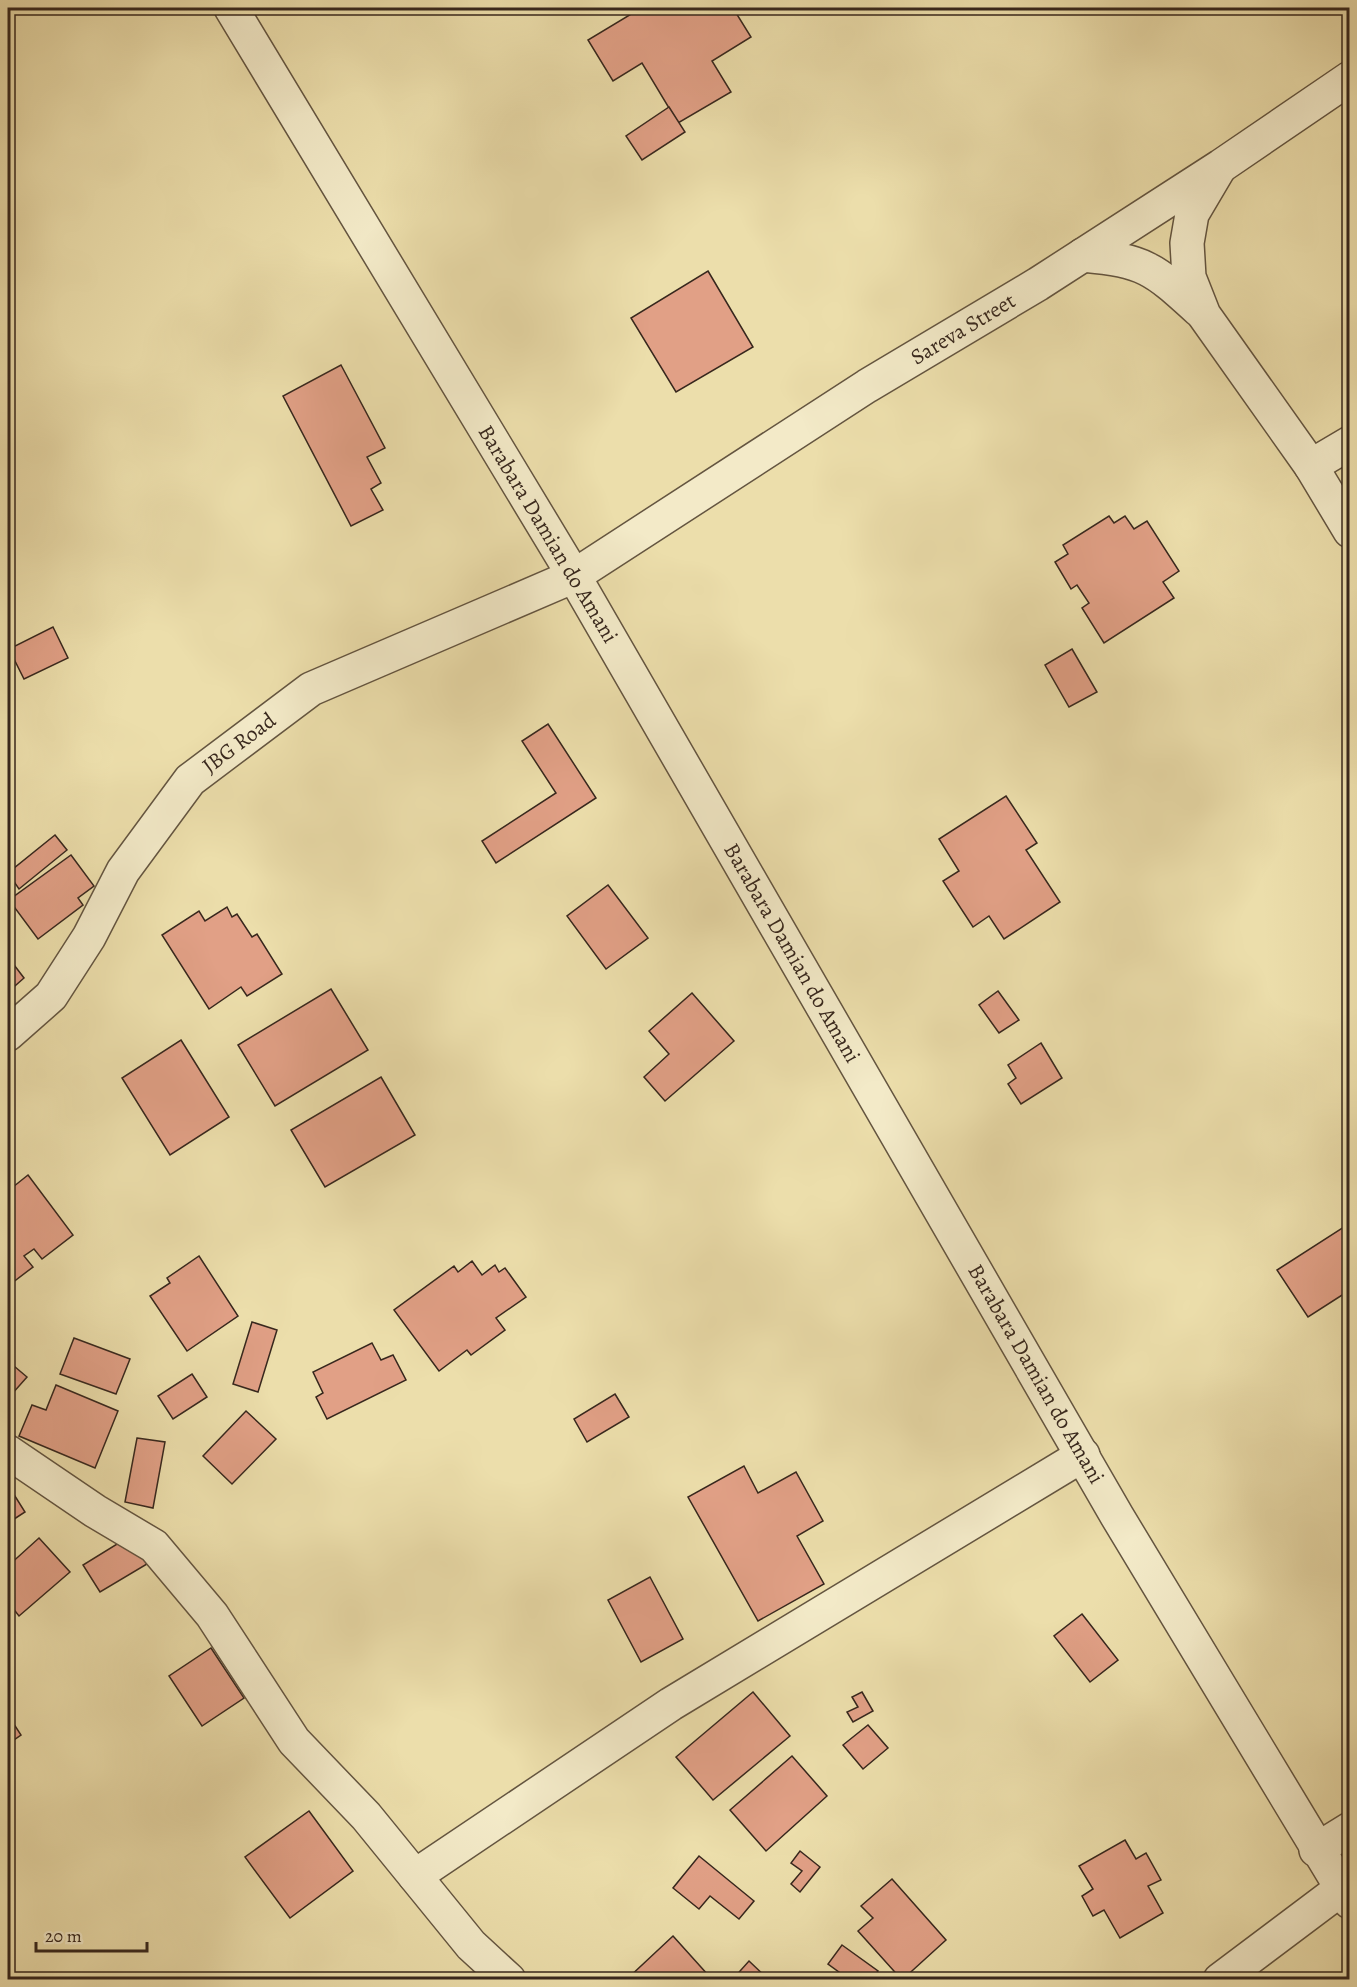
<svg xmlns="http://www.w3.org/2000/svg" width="1357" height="1987" font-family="Alegreya,serif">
<rect width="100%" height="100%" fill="#ecdeab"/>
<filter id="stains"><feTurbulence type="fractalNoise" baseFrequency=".00333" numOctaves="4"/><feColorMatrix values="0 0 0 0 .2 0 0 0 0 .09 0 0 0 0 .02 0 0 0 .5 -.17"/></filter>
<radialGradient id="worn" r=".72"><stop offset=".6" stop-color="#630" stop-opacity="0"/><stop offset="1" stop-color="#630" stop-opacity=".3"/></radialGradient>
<!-- building -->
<g fill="#e1a086" stroke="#37271d" stroke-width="1.5">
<polygon points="630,8 733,8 751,37 712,61 731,92 678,123 642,63 613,81 588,40 633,13"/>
<polygon points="669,107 685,132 642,160 626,136"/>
<polygon points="708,271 753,347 676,392 631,318"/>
<polygon points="341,365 385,448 367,457 381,483 371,489 383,510 351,526 283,396"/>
<polygon points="1109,516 1114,523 1125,516 1134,529 1147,521 1179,571 1163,582 1174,598 1104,643 1082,608 1089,603 1077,585 1071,589 1055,562 1068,554 1063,545"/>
<polygon points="53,627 68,658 24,679 9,649"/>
<polygon points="1072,649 1097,692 1069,707 1045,665"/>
<polygon points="548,724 596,798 496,863 482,841 556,793 522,741"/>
<polygon points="1006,796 1037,843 1026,850 1060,902 1004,939 989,916 973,927 943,881 959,871 939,839"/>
<polygon points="55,835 67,850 19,889 8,873"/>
<polygon points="71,855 94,886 78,898 83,905 38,939 9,900"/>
<polygon points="608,885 648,938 606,969 567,916"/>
<polygon points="227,907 232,917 237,914 252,937 257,934 282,974 247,996 241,987 209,1009 162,935 199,911 205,921"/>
<polygon points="8,957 24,978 8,992"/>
<polygon points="331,989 368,1050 275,1106 238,1045"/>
<polygon points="998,991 1019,1020 999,1033 979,1005"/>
<polygon points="692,993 734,1041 665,1101 644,1077 669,1054 649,1031"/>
<polygon points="181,1040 229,1117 170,1155 122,1078"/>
<polygon points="1041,1043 1062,1078 1021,1104 1008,1084 1016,1078 1008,1065"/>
<polygon points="381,1077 415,1135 325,1187 291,1130"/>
<polygon points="28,1175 73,1235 42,1259 34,1249 24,1256 33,1267 8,1286 8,1191"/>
<polygon points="1350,1223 1350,1290 1308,1317 1277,1270"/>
<polygon points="199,1256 238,1316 187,1351 150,1296 170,1283 167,1278"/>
<polygon points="472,1261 482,1275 495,1265 499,1272 505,1268 526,1297 496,1318 505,1330 471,1355 467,1350 439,1371 394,1310 454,1266 458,1272"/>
<polygon points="252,1322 277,1330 258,1392 233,1384"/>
<polygon points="74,1338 130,1359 116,1394 60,1374"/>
<polygon points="372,1343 381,1360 393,1355 406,1380 327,1419 316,1397 323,1393 313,1372"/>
<polygon points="8,1361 27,1377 12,1394 8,1390"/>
<polygon points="192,1374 207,1397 173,1419 158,1396"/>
<polygon points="56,1385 118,1411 95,1468 19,1436 32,1405 46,1410"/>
<polygon points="615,1394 629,1417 587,1442 574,1419"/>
<polygon points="246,1411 276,1439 232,1484 203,1456"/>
<polygon points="137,1438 165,1442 153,1508 125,1502"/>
<polygon points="744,1466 758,1493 796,1472 823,1521 797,1536 824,1584 758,1621 688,1497"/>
<polygon points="8,1485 25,1512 8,1523"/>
<polygon points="130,1536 147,1564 100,1592 83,1565"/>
<polygon points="39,1538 70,1572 19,1616 8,1602 8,1566"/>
<polygon points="650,1577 683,1639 641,1662 608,1600"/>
<polygon points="1082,1614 1118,1660 1090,1682 1054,1636"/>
<polygon points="211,1648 244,1698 202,1726 169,1676"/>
<polygon points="753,1692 790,1736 713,1800 676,1757"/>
<polygon points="862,1692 873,1711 853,1722 847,1712 858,1707 852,1697"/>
<polygon points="8,1715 21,1735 8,1744"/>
<polygon points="868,1725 888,1748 863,1769 843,1745"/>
<polygon points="792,1756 827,1796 766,1851 730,1810"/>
<polygon points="309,1811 353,1871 290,1918 245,1857"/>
<polygon points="1125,1840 1136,1859 1146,1853 1161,1880 1148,1886 1163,1913 1120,1938 1104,1910 1093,1916 1082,1896 1093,1889 1079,1866"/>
<polygon points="800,1851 820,1867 800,1892 791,1884 802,1871 791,1863"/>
<polygon points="699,1856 754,1901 739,1919 710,1896 699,1909 673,1888"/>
<polygon points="892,1879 946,1940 902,1980 858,1931 873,1918 861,1906"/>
<polygon points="673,1936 709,1976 705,1980 626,1980"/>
<polygon points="842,1945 878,1971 872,1980 850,1980 828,1964"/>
<polygon points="749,1961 769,1980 732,1980"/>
</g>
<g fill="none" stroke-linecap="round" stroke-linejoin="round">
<!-- minor casing -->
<g stroke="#645540" stroke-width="36">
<g id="minor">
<polyline points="231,8 574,576 1117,1516 1350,1902"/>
<polyline points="1218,170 1192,214 1187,243 1189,277 1204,315 1311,466 1350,531"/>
<path d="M1083 255C1145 261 1153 268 1199 310"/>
<polyline points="1311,466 1350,443"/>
<polyline points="8,1034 51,996 89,937 123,871 190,780 311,689 574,576 867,386 1038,284 1221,166 1350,78"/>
<polyline points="8,1452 95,1511 154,1546 212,1615 294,1741 366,1816 471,1945 509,1980"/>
<polyline points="1316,1850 1350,1829"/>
<polyline points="415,1876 671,1704 1083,1455"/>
<polyline points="1220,1980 1341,1889"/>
</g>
</g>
<!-- minor -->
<use href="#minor" stroke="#f3eac8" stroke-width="33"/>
</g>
<g text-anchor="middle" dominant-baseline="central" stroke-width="4.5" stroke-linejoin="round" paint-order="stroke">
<!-- street labels -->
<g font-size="22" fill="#37271d" stroke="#f3eac8">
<text transform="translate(963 329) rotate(-31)">Sareva Street</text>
<text transform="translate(548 534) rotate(59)">Barabara Damian do Amani</text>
<text transform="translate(239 743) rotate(-37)">JBG Road</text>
<text transform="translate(792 953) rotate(60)">Barabara Damian do Amani</text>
<text transform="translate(1036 1374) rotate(60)">Barabara Damian do Amani</text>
</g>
</g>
<!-- margin -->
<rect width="1357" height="1987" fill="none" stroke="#ecdeab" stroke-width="30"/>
<rect x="9" y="9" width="1339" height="1969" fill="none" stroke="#37271d" stroke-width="3"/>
<rect x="15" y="15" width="1327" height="1957" fill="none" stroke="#37271d" stroke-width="1.5"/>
<!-- scale -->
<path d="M36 1942v9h111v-9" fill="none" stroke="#37271d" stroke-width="3"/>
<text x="45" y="1942" font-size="18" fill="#37271d" stroke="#f3eac8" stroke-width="4.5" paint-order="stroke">20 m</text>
<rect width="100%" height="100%" filter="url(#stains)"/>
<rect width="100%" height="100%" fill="url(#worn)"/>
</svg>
